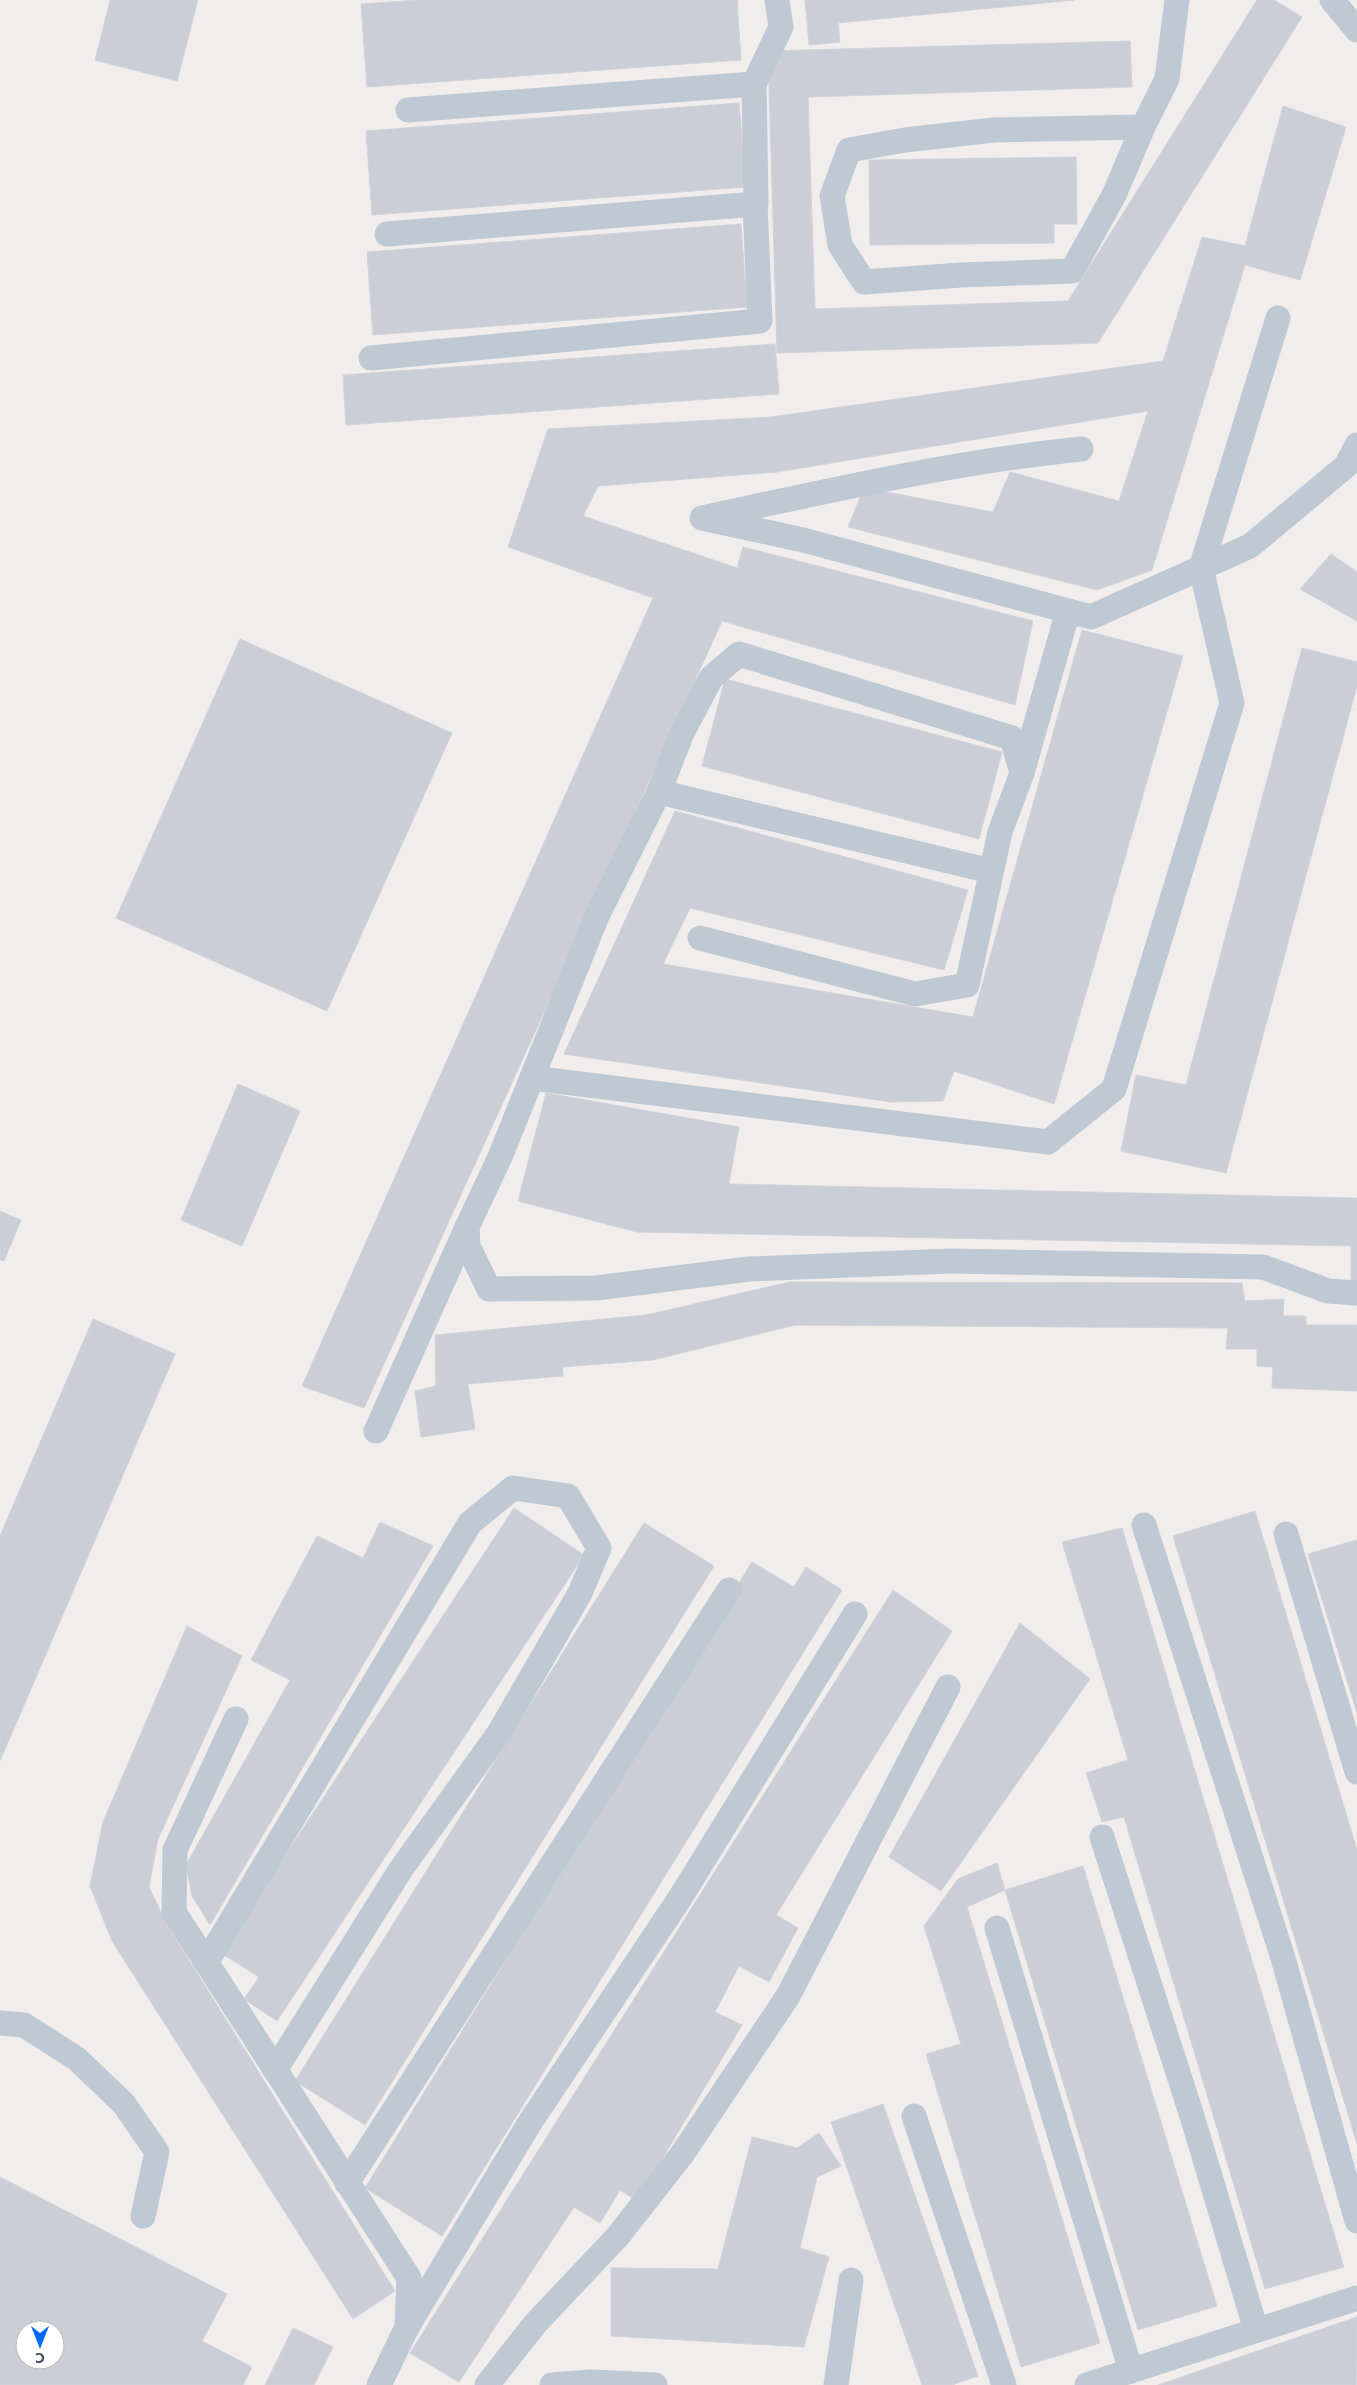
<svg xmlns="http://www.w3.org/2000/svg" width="1357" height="2385" font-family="Commissioner,sans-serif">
<rect width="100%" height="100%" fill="#f0edec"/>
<!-- building -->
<g fill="#cbced6" stroke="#d0d3da" fill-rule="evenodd">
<polygon points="110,0 198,0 177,81 95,60"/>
<polygon points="419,0 737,0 741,60 367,87 361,4"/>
<polygon points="805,0 1074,0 838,23 840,42 809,45"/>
<polygon points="1257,0 1274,0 1302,17 1098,343 777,353 768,51 1130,41 1132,87 808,97 815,309 1068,301"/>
<polygon points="739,103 746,187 372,215 366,131"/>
<polygon points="1283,106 1346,127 1300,280 1245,265 1152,570 1097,590 848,527 864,488 993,512 1010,472 1119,501 1148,411 777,472 598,486 583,516 737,568 743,547 1033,621 1015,705 722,621 364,1408 302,1386 653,598 508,547 548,429 771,417 1163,361 1202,237 1245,246"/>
<polygon points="1076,157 1077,224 1054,224 1054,243 870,245 869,160"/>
<polygon points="741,224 747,307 373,335 367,252"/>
<polygon points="775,344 779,394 346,425 343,375"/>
<polygon points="1331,554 1357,572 1357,621 1300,589"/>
<polygon points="1082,630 1183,656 1054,1104 954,1071 943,1101 891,1102 564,1054 675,811 968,890 944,970 690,908 663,964 973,1017"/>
<polygon points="240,639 452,733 327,1011 116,918"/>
<polygon points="1302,648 1357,662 1357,686 1226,1173 1121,1151 1136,1075 1186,1085"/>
<polygon points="725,679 1002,752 979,839 702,766"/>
<polygon points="238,1084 300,1111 242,1246 181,1220"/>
<polygon points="546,1093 739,1127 729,1184 1357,1198 1357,1281 1351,1281 1351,1246 637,1232 518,1201"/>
<polygon points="0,1211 21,1220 4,1261 0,1260"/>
<polygon points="790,1282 1242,1283 1245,1301 1284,1299 1283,1316 1306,1316 1306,1325 1357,1325 1357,1391 1272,1388 1273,1367 1257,1366 1257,1349 1226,1349 1228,1328 795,1325 653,1360 562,1367 563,1376 468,1384 475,1429 421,1437 415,1391 436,1386 435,1335 646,1315"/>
<polygon points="93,1319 175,1354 0,1761 0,1536"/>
<polygon points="514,1508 584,1555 277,2021 244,1999 259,1977 221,1953"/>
<polygon points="1255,1511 1357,1850 1357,2144 1173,1536"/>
<polygon points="380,1522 433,1546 210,1925 192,1896 186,1865 290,1680 251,1660 317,1536 363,1558"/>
<polygon points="644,1523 714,1566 365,2125 295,2081"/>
<polygon points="1122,1528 1344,2267 1265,2289 1124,1817 1102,1822 1086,1773 1128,1760 1062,1542"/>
<polygon points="1357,1540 1357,1713 1308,1554"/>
<polygon points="752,1562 794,1587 806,1567 842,1590 442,2236 365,2188"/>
<polygon points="893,1590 952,1631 776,1915 798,1928 769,1982 739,1966 715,2012 742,2025 637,2201 620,2190 600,2223 574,2207 459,2382 410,2353"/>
<polygon points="1020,1623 1090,1679 941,1891 889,1857"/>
<polygon points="187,1626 242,1656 158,1839 149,1887 167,1925 395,2291 353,2319 112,1941 90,1886 103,1822"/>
<polygon points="997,1863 1005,1890 967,1907 1100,2343 1021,2367 926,2054 961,2044 924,1926 958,1879"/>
<polygon points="1083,1866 1217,2306 1138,2330 1005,1890"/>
<polygon points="883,2104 978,2376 952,2385 922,2385 831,2122"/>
<polygon points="819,2133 841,2166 817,2177 800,2248 829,2257 804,2347 611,2336 611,2268 718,2269 752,2137 797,2148"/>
<path d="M0 2177 227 2294 202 2341 252 2367 243 2385H0ZM25 2330H55V2360H25Z"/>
<polygon points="1357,2317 1356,2385 1158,2385"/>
<polygon points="293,2328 333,2347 314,2385 265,2385"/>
</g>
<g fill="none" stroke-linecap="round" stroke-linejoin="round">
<!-- service -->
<g stroke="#bec9d4" stroke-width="25">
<polyline points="1332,0 1357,30"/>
<polyline points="408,110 754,84 781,27 777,0"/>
<polyline points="1143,127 994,130 905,140 849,150 832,196 840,245 864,282 961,275 1072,271 1114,195 1143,127 1167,79 1177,0"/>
<polyline points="387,234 756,204 754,84"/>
<polyline points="371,358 760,321 755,204"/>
<path d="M1081 449C953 462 828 491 702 518L803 540 1091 617 1250 546 1346 466 1357 445"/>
<polyline points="1022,773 1068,611"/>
<polyline points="659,792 991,871"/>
<polyline points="700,938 915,994 967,985 1000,832 1022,773 1012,738 739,654 711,678 681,735 659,792 597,916 500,1157 467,1227 468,1246 489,1289 596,1288 749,1269 951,1261 1263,1267 1328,1291 1357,1293"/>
<polyline points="532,1078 1048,1142 1114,1089 1232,703 1201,568 1278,318"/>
<polyline points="376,1431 467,1227"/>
<polyline points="1144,1525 1283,1958 1357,2221"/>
<polyline points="1286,1534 1357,1772"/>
<polyline points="236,1719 175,1850 174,1912 409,2278 407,2327 379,2385"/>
<polyline points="1102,1837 1192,2116 1256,2330"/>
<polyline points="997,1928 1131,2371"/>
<polyline points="206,1963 470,1523 513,1488 568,1496 599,1548 580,1593 499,1733 401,1869 275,2070"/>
<polyline points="0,2023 24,2025 77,2059 124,2104 157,2152 143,2216"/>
<polyline points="914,2116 1004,2385"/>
<polyline points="347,2183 729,1590"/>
<polyline points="407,2327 529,2124 680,1898 855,1614"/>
<polyline points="487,2385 535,2324 618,2236 683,2153 788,1996 948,1687"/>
<polyline points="552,2385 590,2382 655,2385"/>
<polyline points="836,2385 851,2280"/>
<polyline points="1087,2385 1357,2298"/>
</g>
</g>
<!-- north arrow -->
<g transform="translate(40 2345) rotate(180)"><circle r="24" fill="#ffffff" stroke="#b4b9be"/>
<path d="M0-4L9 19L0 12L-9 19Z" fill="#0269f4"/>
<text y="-8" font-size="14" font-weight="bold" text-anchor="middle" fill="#43505d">С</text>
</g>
</svg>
